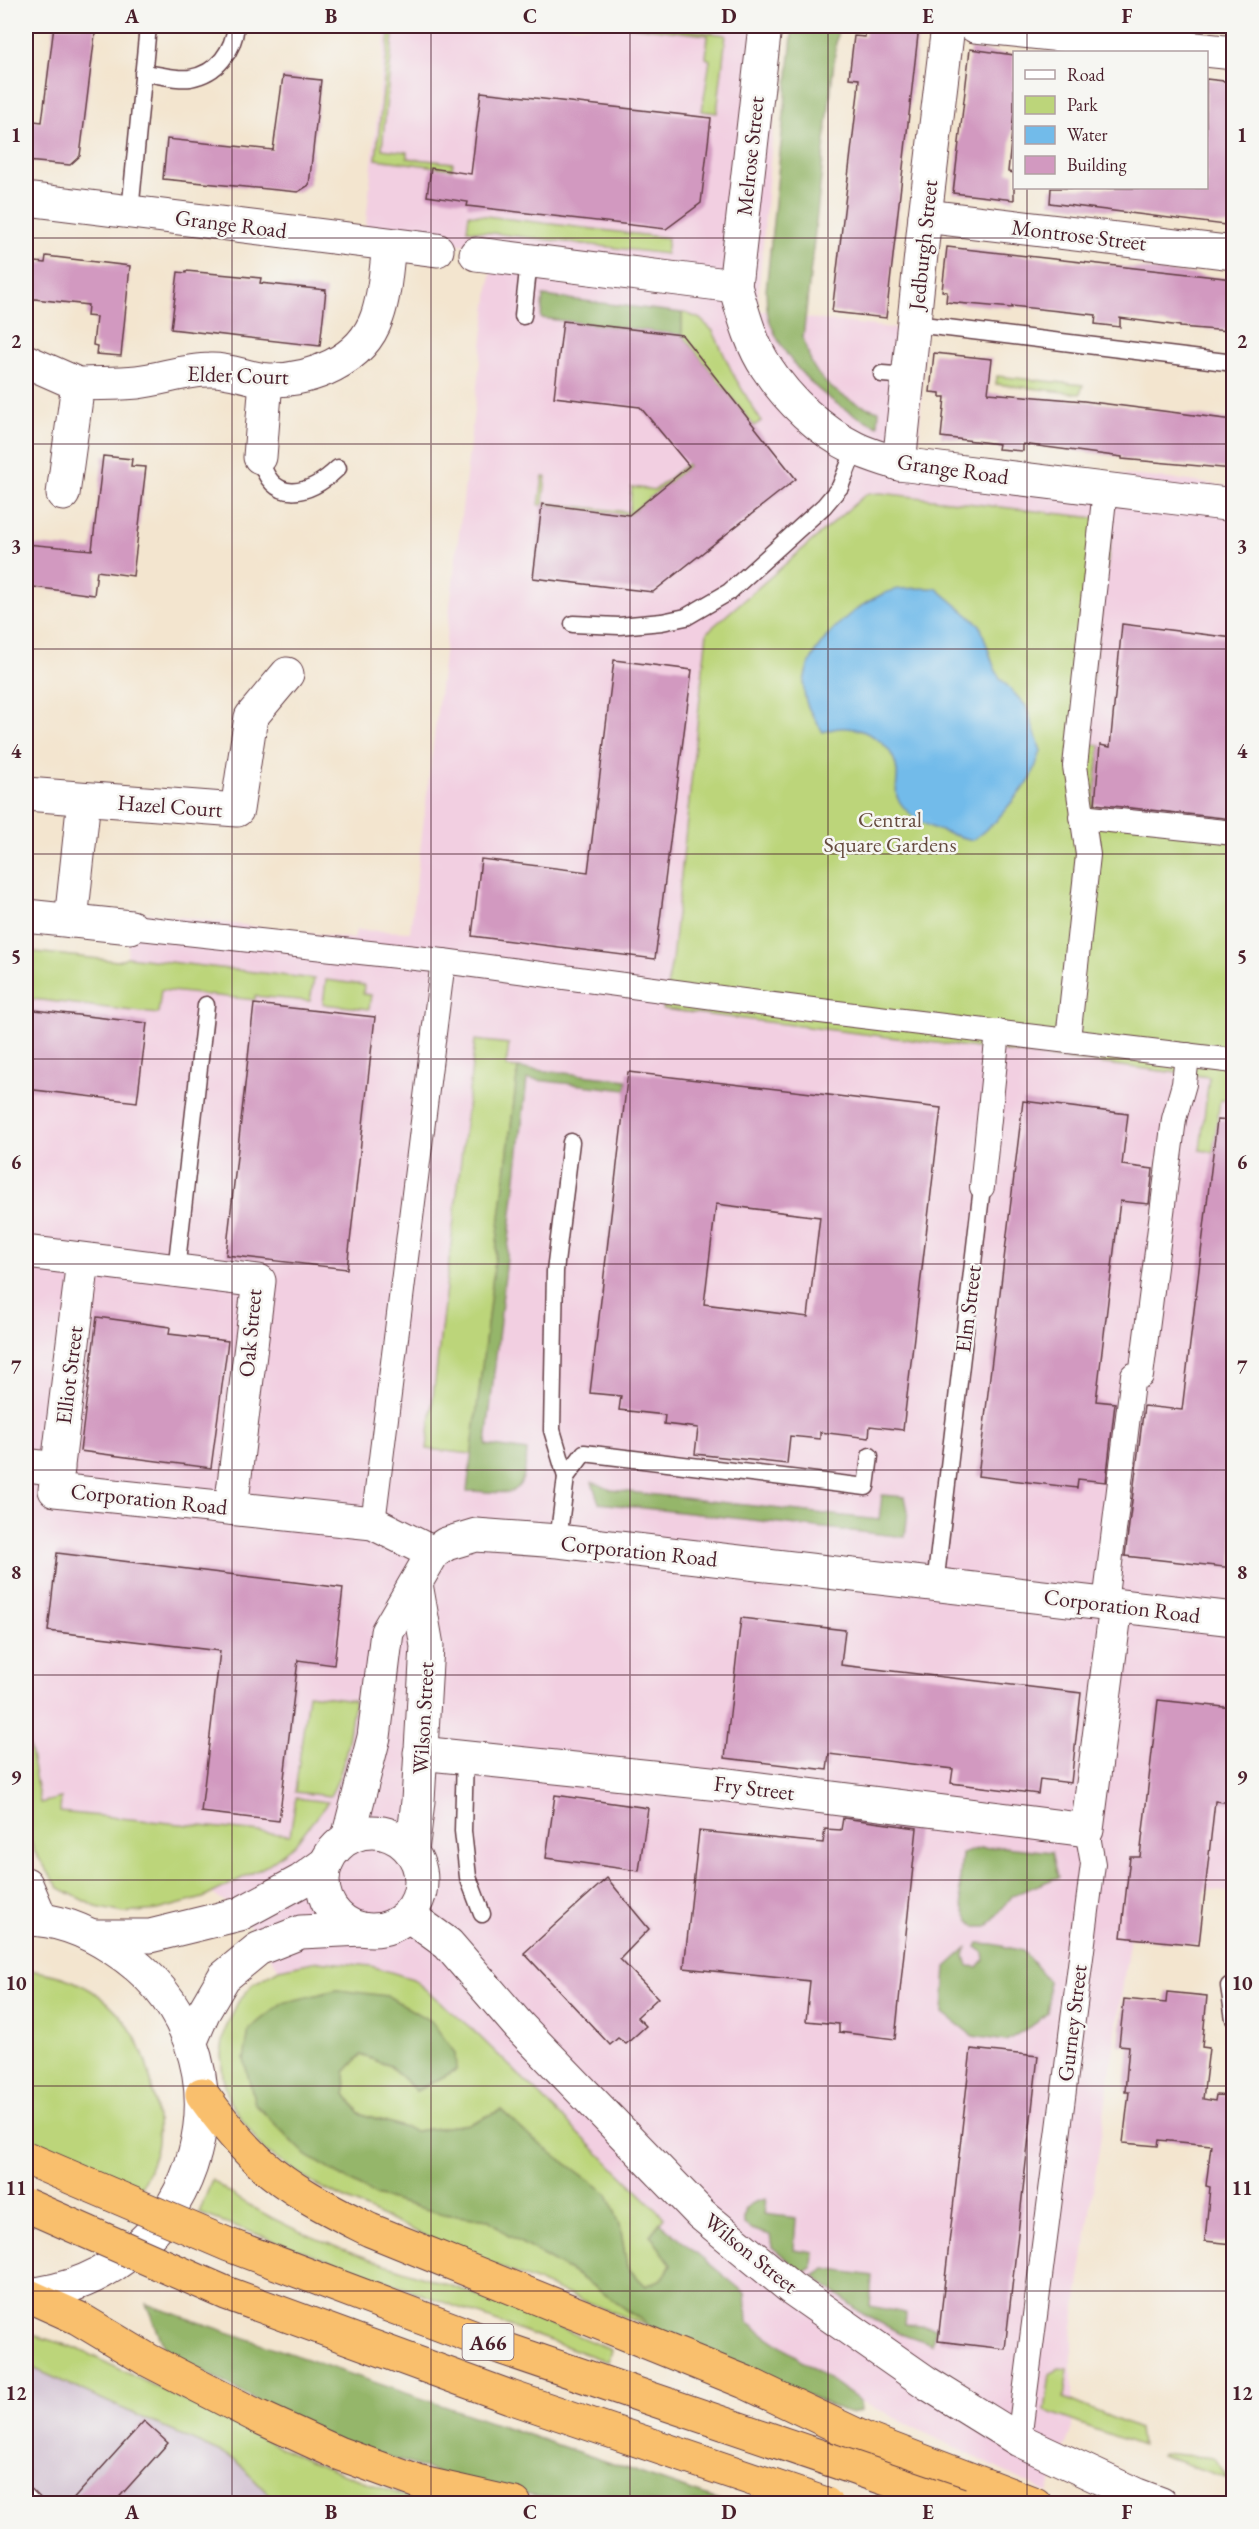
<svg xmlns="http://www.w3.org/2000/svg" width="1259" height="2529" font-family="'EB Garamond',serif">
<rect width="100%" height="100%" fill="#f6f6f2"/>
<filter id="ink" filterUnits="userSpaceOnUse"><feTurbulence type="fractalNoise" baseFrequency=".0167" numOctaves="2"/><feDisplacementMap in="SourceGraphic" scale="12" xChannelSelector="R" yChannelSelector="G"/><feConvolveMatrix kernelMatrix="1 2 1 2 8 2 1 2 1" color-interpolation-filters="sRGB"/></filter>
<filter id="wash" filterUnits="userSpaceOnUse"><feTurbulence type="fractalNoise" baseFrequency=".008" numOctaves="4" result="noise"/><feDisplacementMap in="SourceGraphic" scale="24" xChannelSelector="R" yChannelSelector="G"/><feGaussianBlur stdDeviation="1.35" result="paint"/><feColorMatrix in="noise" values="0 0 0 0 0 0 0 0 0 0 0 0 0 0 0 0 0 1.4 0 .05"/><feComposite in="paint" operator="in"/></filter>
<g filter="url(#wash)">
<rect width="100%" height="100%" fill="#f3e5cf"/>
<!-- built -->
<polygon fill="#f2cfe1" points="386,26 782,26 757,310 806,318 925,332 918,457 1182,480 1233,487 1233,1893 1138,1881 1072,2335 1072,2428 1048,2493 860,2401 747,2322 745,2293 660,2223 664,2217 472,2029 413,1979 371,1966 318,1961 279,1969 239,1911 211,1893 158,1910 124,1913 96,1907 59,1888 34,1851 26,1826 26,951 119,961 127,957 131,911 354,939 356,930 410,932 494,248 365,233"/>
<!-- industrial -->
<polygon fill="#cfbdcf" points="26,2365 234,2459 277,2503 26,2504"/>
<!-- green -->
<g fill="#bcd57a" stroke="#837a52" stroke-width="1.5">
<polygon points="390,26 394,26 382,149 407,152 407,158 453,163 452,169 376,159"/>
<polygon points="628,26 662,26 726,35 717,113 702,111 710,60 706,58 708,35"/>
<polygon points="469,214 668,238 666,254 467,230"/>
<polygon points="682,313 686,313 700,319 713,331 734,376 761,421 754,426 682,335"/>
<polygon points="997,376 1083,385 1080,394 996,384"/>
<polygon points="687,464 689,466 629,515 539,505 543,477 546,477 543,503 629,512 632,487 655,490"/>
<polygon points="881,493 1113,520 1084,743 1100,745 1093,808 1233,822 1233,1101 1220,1100 1213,1152 1200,1150 1209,1077 663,1009 672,960 707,632 866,494"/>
<polygon points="26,951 118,961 127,957 314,979 310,1001 255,996 255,1000 161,990 158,1014 32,999 26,994"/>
<polygon points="326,980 364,985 363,994 371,995 369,1009 323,1004"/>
<polygon points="475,1040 509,1044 506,1067 518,1068 472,1454 427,1449"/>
<path d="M308 1694 354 1700C349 1734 347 1766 330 1796L295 1792Z"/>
<polygon points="26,1728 40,1803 61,1798 60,1812 290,1835 296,1798 328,1802 294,1845 266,1866 203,1898 158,1910 124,1913 96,1907 59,1888 34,1851 26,1826"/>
<polygon points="318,1961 371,1966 413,1979 472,2029 664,2217 650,2235 671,2263 664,2278 646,2287 627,2267 620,2225 608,2194 530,2137 501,2110 470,2124 415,2131 359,2113 346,2094 345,2072 361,2055 390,2066 416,2091 456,2070 282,2003 376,2196 444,2214 489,2220 507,2235 577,2275 653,2328 467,2254 379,2215 314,2184 262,2148 229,2101 223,2077 221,2054 225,2030 238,2002 253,1984 279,1969"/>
<path d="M26 1970C93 1976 137 2015 151 2082 155 2100 159 2121 157 2141 156 2157 147 2173 141 2188L78 2162 26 2136Z"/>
<path d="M212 2180C289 2239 385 2263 475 2294 521 2310 566 2331 611 2350L608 2362 199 2213Z"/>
<polygon points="26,2333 76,2348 309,2461 423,2503 277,2503 234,2459 26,2365"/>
<polygon points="1059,2368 1068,2369 1064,2398 1139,2429 1141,2446 1045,2411 1050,2374"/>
<polygon points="1162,2453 1214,2458 1228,2479 1161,2455"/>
</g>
<!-- forest -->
<g fill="#95b66a" stroke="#706a4a" stroke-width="1.5">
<path d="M793 26H838L803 338C806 347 809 357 813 366 825 389 855 405 879 411L878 426C831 407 786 368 769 319 766 311 767 300 766 291Z"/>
<polygon points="543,296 682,313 682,335 541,318"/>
<path d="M518 1068 627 1080 626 1090 527 1079 486 1445 527 1451C523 1503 513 1492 467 1491Z"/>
<polygon points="592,1482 611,1490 879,1520 882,1495 905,1497 908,1511 905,1537 599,1503"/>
<path d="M1004 1847 1052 1852 1058 1877 1013 1895 987 1927H976C954 1907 960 1881 962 1854L980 1848Z"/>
<polygon points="978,1943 993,1944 1023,1951 1048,1981 1049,2000 1047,2013 1036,2023 1006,2041 973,2036 943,2013 946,1967 967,1948 965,1956 968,1966 978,1967 984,1960 983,1952 976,1947"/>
<polygon points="337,1990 388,1996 432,2022 455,2053 456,2070 416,2091 390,2066 361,2055 345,2072 346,2094 359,2113 415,2131 470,2124 501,2110 530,2137 608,2194 620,2225 627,2267 646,2286 664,2278 671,2264 650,2235 660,2223 745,2293 747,2322 860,2401 861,2411 848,2413 653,2328 577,2275 507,2235 489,2220 444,2214 376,2196 307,2156 255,2104 244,2060 249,2029 282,2003"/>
<path d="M766 2199 764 2214 796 2218 794 2250 814 2253 813 2267 804 2273 772 2247 770 2235 751 2229 744 2224C743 2205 749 2203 766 2199Z"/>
<polygon points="825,2269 872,2276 870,2306 906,2313 905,2324 935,2328 932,2344 898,2332 863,2314 814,2276"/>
<polygon points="146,2304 727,2503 588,2503 533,2495 472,2483 323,2437 166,2351"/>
</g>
<!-- water -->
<path fill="#72bbea" stroke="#5e6d8a" stroke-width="1.5" d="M936 588 980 625 994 667 1000 678 1026 706 1041 751 1031 779 1022 790 995 822 973 840C946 834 913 825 898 799 894 793 898 780 897 772 895 747 870 729 846 728 838 727 830 730 823 732 815 719 805 707 804 691 800 650 858 600 894 590 907 587 923 589 936 588Z"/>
<g id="blocks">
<!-- building -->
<g fill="#d299c0" fill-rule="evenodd">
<polygon points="54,26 96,26 80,156 70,165 26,161 26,120 42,122"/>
<polygon points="866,26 919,26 886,318 832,312 858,93 859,79 849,78 854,36 865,37"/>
<polygon points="970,49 1014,55 1014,111 1008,172 1014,173 1014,200 953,193"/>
<polygon points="283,76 321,80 309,185 298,192 163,179 167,139 273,150"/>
<polygon points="1206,79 1233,82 1233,132 1228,176 1233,177 1233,226 1050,203 1051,188 1206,188"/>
<polygon points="481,92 711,118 701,203 666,229 467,206 468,202 427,196 431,168 471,174"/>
<polygon points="947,247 1233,279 1233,315 1231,315 1229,331 1180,327 1180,326 1120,318 1120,327 1095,324 1096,315 1012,306 1012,308 946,302 947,292 942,291"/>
<polygon points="46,256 130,266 121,356 96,354 97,346 93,345 96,317 87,316 88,305 26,298 26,261 45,263"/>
<polygon points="186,271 261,278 260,283 326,290 320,346 171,329 178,272 186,273"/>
<polygon points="563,321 682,335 796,479 653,592 533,578 542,504 629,515 689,466 640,407 554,397"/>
<polygon points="934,353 992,359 988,393 1084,401 1233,420 1233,469 1122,459 1122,457 1023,444 1023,451 998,449 999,444 941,437 945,397 940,397 940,393 930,392"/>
<polygon points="103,456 132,459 131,466 146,467 133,576 97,571 94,595 26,586 26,544 92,550"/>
<polygon points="1122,624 1233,638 1233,819 1095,804 1100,745 1110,747"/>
<polygon points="614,660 692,670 655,959 472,936 481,859 588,872"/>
<polygon points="254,1004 375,1017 347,1269 226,1255"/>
<polygon points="26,1009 147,1023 137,1102 26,1089"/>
<path d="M628 1072 941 1108 903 1430 870 1426 869 1438 820 1432V1439L790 1436 787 1464 695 1454 698 1428 664 1424 665 1415 619 1410 621 1396 590 1393ZM716 1204 820 1217 808 1317 704 1304Z"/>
<polygon points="1023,1101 1128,1114 1122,1165 1153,1169 1149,1204 1120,1201 1096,1401 1115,1403 1106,1482 1078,1479 1077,1488 978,1476"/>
<polygon points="1217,1120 1233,1121 1233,1568 1125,1556 1144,1406 1182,1410"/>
<polygon points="97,1317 170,1327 169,1334 228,1341 211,1468 80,1451"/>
<polygon points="57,1553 343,1588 334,1665 298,1660 279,1821 201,1812 220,1651 48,1631"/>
<polygon points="741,1618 845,1630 841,1665 1081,1693 1071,1783 1040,1779 1038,1794 951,1783 953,1769 829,1754 827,1770 725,1758"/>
<polygon points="1158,1700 1233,1708 1233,1803 1215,1801 1199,1945 1121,1937 1130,1857 1140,1857"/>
<polygon points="555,1795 648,1808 639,1871 546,1858"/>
<polygon points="843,1818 917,1828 895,2039 839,2032 839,2024 806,2021 810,1981 684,1968 699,1831 823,1843 825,1829 841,1830"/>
<polygon points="607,1878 649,1929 620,1959 658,1998 637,2017 646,2026 626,2044 618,2038 610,2045 524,1953"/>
<polygon points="1167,1992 1207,1996 1202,2047 1209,2048 1203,2099 1215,2101 1216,2095 1233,2096 1233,2244 1205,2241 1210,2187 1206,2186 1211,2145 1159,2140 1158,2146 1123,2143 1129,2092 1125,2092 1129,2046 1119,2045 1124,1999 1166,2003"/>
<polygon points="971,2049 1038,2056 1005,2349 938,2341"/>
<polygon points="144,2421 168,2443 113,2504 69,2504"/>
</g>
</g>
</g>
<g filter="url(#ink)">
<use href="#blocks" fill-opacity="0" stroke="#633d44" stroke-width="1.5"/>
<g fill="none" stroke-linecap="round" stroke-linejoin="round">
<!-- service casing -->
<g stroke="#633d44" stroke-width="19">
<g id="service">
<path d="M143 73C158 74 176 80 190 78 218 73 233 51 236 26"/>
<polyline points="130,212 148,26"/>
<polyline points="523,316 529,261"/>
<polyline points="915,324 1234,363"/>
<polyline points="882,374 909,376"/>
<path d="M260 457C271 506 309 496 338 468"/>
<polyline points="573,624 619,626 662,622 686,617 729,592 824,506 840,487 855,449"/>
<polyline points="176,1271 206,1005"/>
<polyline points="566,1477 584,1453 866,1487 870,1456"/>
<polyline points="558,1541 566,1477 552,1430 555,1271 571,1142"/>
<polyline points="935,1585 982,1187"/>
<polyline points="465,1756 463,1831 468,1877 482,1914"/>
<polyline points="1229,1986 1234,2019"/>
<polyline points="26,2496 34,2504"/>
</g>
</g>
<!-- pedestrian casing -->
<g stroke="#633d44" stroke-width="26">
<g id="pedestrian">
<polyline points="1081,817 1234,833"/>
<polyline points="131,927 443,961 804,1009 1234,1061"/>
<polyline points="1068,1039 1088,855 1075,766 1105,490"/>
<polyline points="982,1187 998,1032"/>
<polyline points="373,1523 443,961"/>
<polyline points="1105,1604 1133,1375 1141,1376 1174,1119 1184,1084 1187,1055"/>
<polyline points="1019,2440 1093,1864 1087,1830"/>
</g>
</g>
<!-- minor casing -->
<g stroke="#633d44" stroke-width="35">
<g id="minor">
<path d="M765 26 735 286C743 313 751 345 767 368 788 400 820 431 855 448 869 455 885 459 899 464L1234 505"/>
<polyline points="975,26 1234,53"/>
<polyline points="26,199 437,250"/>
<polyline points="925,216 1234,253"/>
<polyline points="476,254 735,286"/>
<polyline points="26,361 78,384"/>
<polyline points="260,457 266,380"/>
<polyline points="899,464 925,216 948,26"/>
<path d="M63 494 78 384C97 383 118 384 137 382 162 379 185 370 210 370 230 369 249 379 268 380 311 381 362 361 377 317 385 295 386 269 389 245"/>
<polyline points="26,794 237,810 251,717 287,674"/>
<polyline points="26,916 131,927"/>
<polyline points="71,921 84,799"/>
<polyline points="26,1252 259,1281 231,1508"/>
<polyline points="83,1260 55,1490 373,1523 433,1553"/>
<polyline points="26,1465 58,1469"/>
<polyline points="420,1753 720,1784 1087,1830 1116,1606"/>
<polyline points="348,1838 374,1737 387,1632 433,1553 446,1544 476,1535 558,1541 1234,1619"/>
<polyline points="412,1852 418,1801 427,1646 416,1584"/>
</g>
</g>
<!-- tertiary casing -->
<g stroke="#633d44" stroke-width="35">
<g id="tertiary">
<circle cx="372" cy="1881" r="49"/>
<polyline points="26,1884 41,1919"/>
<polyline points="408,1915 448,1944 519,2026 701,2214 791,2288 927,2383 1019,2440 1137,2495 1161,2504"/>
<path d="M26 1919C58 1919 87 1931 114 1949 268 2048 205 2277 26 2295"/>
<polyline points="95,1936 150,1936 240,1914 301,1881 326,1863"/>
<polyline points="191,2041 203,2013 224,1977 258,1949 301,1932 362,1929"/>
</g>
</g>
<!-- trunk casing -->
<g stroke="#633d44" stroke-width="35">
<g id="trunk">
<path d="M202 2094C220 2119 239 2143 262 2164 293 2192 333 2211 370 2230L745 2382 865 2439 1035 2504"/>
<polyline points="27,2295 78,2318 148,2360 257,2416 338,2453 418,2482 515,2504"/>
</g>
</g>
<!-- service -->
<use href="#service" stroke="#fff" stroke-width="16"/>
<!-- pedestrian -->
<use href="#pedestrian" stroke="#fff" stroke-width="24"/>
<!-- minor -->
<use href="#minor" stroke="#fff" stroke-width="33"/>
<!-- tertiary -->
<use href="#tertiary" stroke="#fff" stroke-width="33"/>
<!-- trunk -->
<use href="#trunk" stroke="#f9bf6d" stroke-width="33"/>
<!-- trunk-bridge casing -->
<g stroke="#633d44" stroke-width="35" stroke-linecap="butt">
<g id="trunk-bridge">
<polyline points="26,2158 229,2245 502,2348 960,2504"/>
<polyline points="26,2205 226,2293 510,2397 826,2504"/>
</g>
</g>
<!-- trunk-bridge -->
<use href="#trunk-bridge" stroke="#f9bf6d" stroke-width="33"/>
</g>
</g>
<!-- grid -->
<path fill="none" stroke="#4a1f2b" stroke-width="1.5" stroke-opacity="0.55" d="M232 26V2504M431 26V2504M630 26V2504M828 26V2504M1027 26V52M1027 188V2504M26 238H1234M26 444H1234M26 649H1234M26 854H1234M26 1059H1234M26 1264H1234M26 1470H1234M26 1675H1234M26 1880H1234M26 2086H1234M26 2291H1234"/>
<g text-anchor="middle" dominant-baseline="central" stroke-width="5" stroke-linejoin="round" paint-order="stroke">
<!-- shield labels -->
<rect fill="#f6f6f2" stroke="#7e6067" stroke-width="1.5" x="462.5" y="2324" width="51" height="36" rx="4.5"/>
<g font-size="21" font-weight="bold" fill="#4a1f2b">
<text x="488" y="2342">A66</text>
</g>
<!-- street labels -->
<g font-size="22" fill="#4a1f2b" stroke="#f6f6f2">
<text transform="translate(750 156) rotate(-84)">Melrose Street</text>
<text transform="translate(231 224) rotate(7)">Grange Road</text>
<text transform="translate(1079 235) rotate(7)">Montrose Street</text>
<text transform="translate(923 245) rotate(-84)">Jedburgh Street</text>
<text transform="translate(238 375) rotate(2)">Elder Court</text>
<text transform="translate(953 469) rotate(8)">Grange Road</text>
<text transform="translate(170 806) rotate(4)">Hazel Court</text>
<text transform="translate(968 1309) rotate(-83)">Elm Street</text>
<text transform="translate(250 1333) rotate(-85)">Oak Street</text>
<text transform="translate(69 1375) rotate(-83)">Elliot Street</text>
<text transform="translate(149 1499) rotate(6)">Corporation Road</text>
<text transform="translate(639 1551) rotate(6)">Corporation Road</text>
<text transform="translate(1122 1606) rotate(7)">Corporation Road</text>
<text transform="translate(423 1718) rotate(-87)">Wilson Street</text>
<text transform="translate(754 1788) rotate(7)">Fry Street</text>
<text transform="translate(1072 2023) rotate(-83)">Gurney Street</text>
<text transform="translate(751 2253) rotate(39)">Wilson Street</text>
</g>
<!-- park labels -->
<g font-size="22" fill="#664c3f" stroke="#f6f6f2">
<text x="890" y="819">Central<tspan x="890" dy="25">Square Gardens</tspan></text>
</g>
</g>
<!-- margin -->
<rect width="1259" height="2529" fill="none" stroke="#f6f6f2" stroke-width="66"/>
<!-- legend -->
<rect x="1013" y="51" width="195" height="138" fill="#f6f6f2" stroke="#b1a0a2" stroke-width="1.5"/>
<rect x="1025" y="70" width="30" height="9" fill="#ffffff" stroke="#b1a0a2" stroke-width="1.5"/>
<text x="1067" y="81" font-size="18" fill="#4a1f2b">Road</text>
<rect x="1025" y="96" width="30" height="18" fill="#bcd57a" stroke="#b1a0a2" stroke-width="1.5"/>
<text x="1067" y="111" font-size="18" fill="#4a1f2b">Park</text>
<rect x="1025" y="126" width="30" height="18" fill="#72bbea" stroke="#b1a0a2" stroke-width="1.5"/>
<text x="1067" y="141" font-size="18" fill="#4a1f2b">Water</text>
<rect x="1025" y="156" width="30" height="18" fill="#d299c0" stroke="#b1a0a2" stroke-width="1.5"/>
<text x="1067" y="171" font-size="18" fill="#4a1f2b">Building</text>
<rect x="33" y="33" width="1193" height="2463" fill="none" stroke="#4a1f2b" stroke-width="2"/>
<g font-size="20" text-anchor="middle" font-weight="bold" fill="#4a1f2b">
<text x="132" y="23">A</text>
<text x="331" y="23">B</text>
<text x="530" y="23">C</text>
<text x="729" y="23">D</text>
<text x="928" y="23">E</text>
<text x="1127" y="23">F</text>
<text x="16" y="142">1</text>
<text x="1242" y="142">1</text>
<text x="16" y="348">2</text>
<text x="1242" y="348">2</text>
<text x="16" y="553">3</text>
<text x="1242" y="553">3</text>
<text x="16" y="758">4</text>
<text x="1242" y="758">4</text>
<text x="16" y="963">5</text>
<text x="1242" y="963">5</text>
<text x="16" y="1169">6</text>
<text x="1242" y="1169">6</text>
<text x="16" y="1374">7</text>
<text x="1242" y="1374">7</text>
<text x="16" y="1579">8</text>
<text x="1242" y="1579">8</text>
<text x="16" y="1784">9</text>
<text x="1242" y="1784">9</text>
<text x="16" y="1990">10</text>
<text x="1242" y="1990">10</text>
<text x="16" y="2195">11</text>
<text x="1242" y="2195">11</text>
<text x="16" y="2400">12</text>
<text x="1242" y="2400">12</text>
<text x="132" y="2519">A</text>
<text x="331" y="2519">B</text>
<text x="530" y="2519">C</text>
<text x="729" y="2519">D</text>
<text x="928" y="2519">E</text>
<text x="1127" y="2519">F</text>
</g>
</svg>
